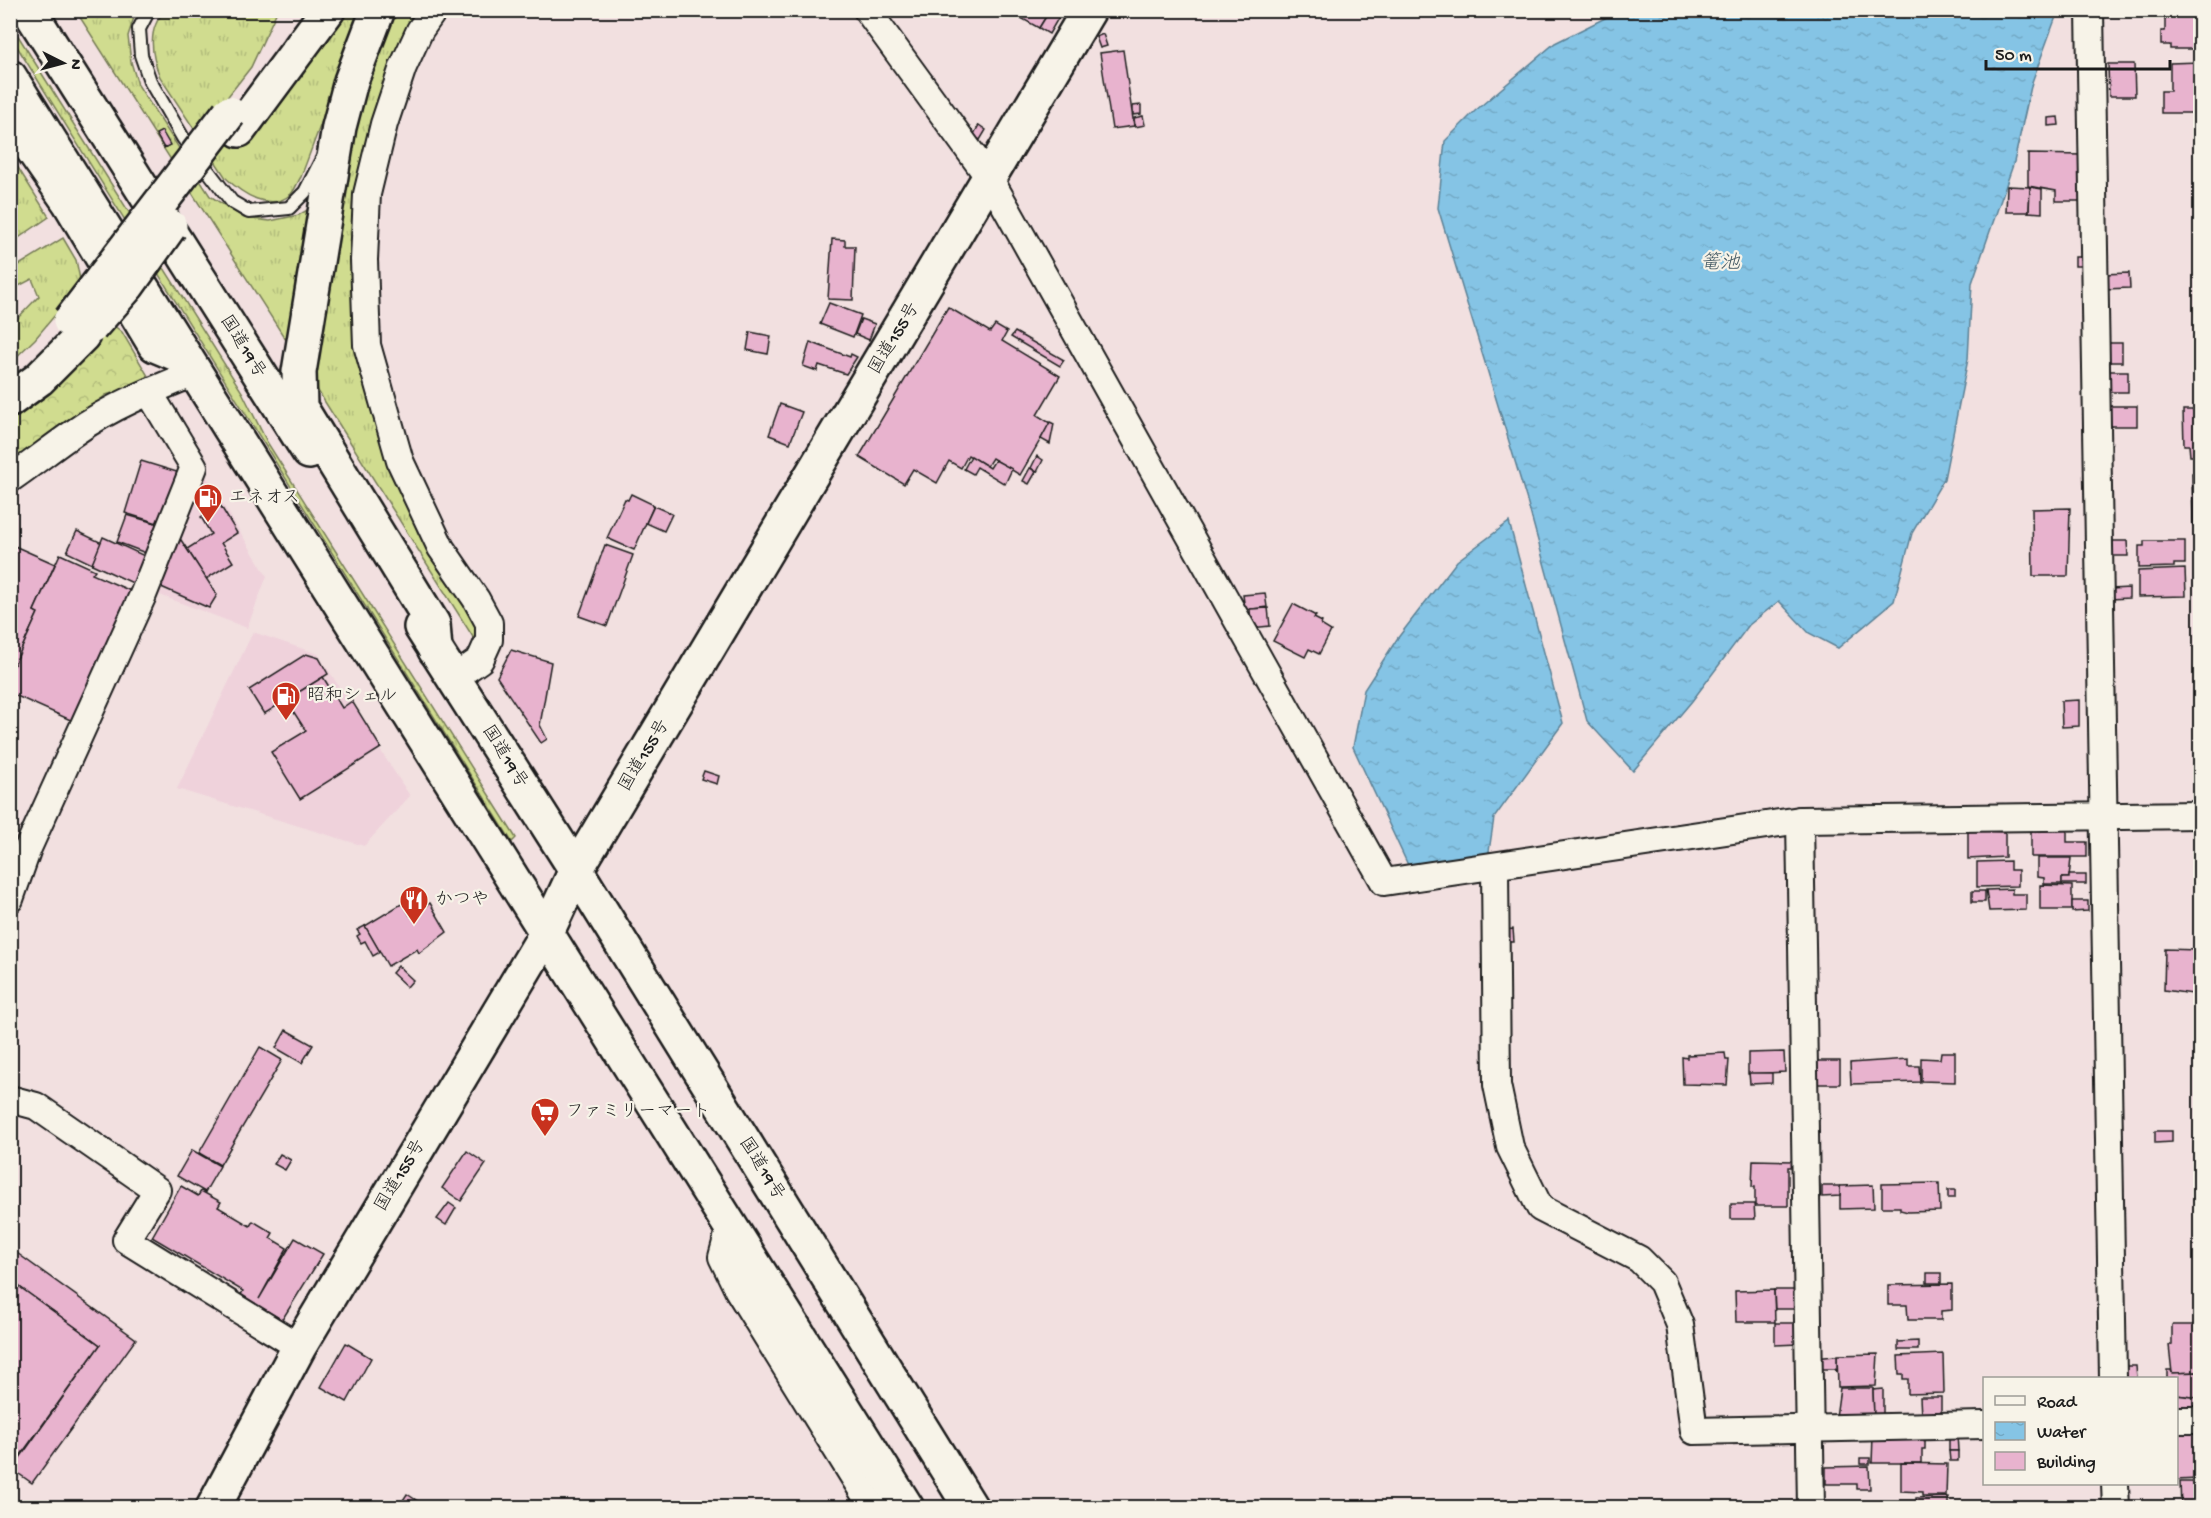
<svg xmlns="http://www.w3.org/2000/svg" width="2211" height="1518" font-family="'Gochi Hand','Klee One',sans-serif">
<defs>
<pattern id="grass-tufts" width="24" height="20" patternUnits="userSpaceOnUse" patternTransform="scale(1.5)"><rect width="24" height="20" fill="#d0dc8f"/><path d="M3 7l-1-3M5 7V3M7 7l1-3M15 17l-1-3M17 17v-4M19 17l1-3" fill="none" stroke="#b2bc7b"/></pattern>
<pattern id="forest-crowns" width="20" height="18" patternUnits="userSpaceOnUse" patternTransform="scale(1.5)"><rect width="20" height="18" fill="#d0dc8f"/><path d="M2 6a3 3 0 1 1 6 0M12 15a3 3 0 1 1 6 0" fill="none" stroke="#b2bc7b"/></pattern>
<pattern id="water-ripples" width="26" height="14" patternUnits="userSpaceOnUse" patternTransform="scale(1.5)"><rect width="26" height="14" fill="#85c4e5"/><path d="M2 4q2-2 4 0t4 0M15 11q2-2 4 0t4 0" fill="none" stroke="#72a8c4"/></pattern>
</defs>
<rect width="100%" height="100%" fill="#f2e0e0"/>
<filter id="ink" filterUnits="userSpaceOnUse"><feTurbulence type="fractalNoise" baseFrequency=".0167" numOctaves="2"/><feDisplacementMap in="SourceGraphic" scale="12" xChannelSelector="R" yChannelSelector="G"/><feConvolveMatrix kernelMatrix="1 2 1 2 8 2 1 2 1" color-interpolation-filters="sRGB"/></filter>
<g filter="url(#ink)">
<!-- built -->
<g fill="#efd2db">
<polygon points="203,471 267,576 247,628 152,592"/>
<polygon points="253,632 318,654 410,796 364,846 177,789"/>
</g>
<!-- grass -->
<g fill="url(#grass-tufts)" stroke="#767c56" stroke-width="1.5">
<polygon points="76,11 136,11 128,36 131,62 138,85 210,196 244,218 270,221 299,215 314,206 291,348"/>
<path d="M165 11H277L251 67 218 109 242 144 342 11H363L301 177C298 181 295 190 291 194 270 213 241 193 226 178L160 77C151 55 147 28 165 11Z"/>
<polygon points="396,11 424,11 396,65 360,346 483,630 478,645 313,383 355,131 379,41"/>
<polygon points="10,23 242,392 267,442 516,838 512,842 11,37"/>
<polygon points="10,155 49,217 11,243 10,242"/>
<polygon points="63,238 76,260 81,284 35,339 11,362 11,325 39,296 32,279 11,290 11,270"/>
</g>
<!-- forest -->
<polygon fill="url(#forest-crowns)" stroke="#767c56" stroke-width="1.5" points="109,322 122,332 151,381 106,395 75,420 11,461 11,412"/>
<!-- water -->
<g fill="url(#water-ripples)" stroke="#5b8195" stroke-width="1.5">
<polygon points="1619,11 2056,10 2057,14 2032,82 2014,162 1972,283 1968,359 1944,479 1912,533 1894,601 1838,648 1809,633 1779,601 1749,625 1692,701 1633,771 1587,721 1528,504 1438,208 1445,141 1475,111 1555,43"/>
<polygon points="1509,522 1563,723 1494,818 1488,858 1408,865 1353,747 1364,690 1397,639 1457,561"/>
</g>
<!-- building -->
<g fill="#e8b3ce" stroke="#1c1c1c" stroke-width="1.5">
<polygon points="1025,10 1050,10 1039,28 1021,18"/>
<polygon points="1050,10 1060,15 1049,34 1039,28"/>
<polygon points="2165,10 2199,10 2200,43 2195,43 2196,49 2170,49 2170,45 2161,45 2161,31 2165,31"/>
<polygon points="1103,34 1107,46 1100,48 1096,37"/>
<polygon points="1123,50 1134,126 1112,129 1100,53"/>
<polygon points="2200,62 2200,113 2161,113 2161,91 2170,91 2170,63"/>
<polygon points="2108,64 2134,64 2135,96 2109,96"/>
<polygon points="1141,105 1141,114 1133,115 1133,106"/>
<polygon points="1143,116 1145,125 1135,127 1134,118"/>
<polygon points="2058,117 2059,125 2048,126 2048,118"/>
<polygon points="979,125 986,130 980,140 973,136"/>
<polygon points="162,131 170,145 164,148 156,134"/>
<polygon points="2028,154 2083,155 2081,201 2056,201 2056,191 2028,186"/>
<polygon points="2007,186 2030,187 2029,212 2006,212"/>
<polygon points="2030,187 2042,189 2042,213 2029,212"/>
<polygon points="832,239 845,240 845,246 855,246 853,300 828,299"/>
<polygon points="2075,257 2082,257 2081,266 2075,266"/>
<polygon points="2129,273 2130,288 2104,289 2103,274"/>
<polygon points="829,303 861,315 853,337 820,324"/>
<polygon points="948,307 990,332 995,325 1007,332 1002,341 1060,376 1037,415 1050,423 1020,475 992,458 987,466 968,455 961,468 949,461 937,483 913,469 904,484 859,457"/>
<polygon points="861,319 875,324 869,340 855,334"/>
<polygon points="750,332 771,336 768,354 747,350"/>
<polygon points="1015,332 1064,360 1060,366 1011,337"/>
<polygon points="810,342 850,357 851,354 857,357 846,374 819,365 817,371 803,366"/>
<rect x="2105" y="343" width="17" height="19"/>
<polygon points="2108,371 2128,371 2128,392 2109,392"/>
<polygon points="780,404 802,412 790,443 769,435"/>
<rect x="2108" y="406" width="29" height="20"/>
<polygon points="2183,410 2200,410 2200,456 2190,456 2189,445 2184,445"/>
<polygon points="1050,422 1054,424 1050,444 1041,439"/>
<polygon points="971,456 990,468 995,460 1012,469 1005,484 977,467 973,474 964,469"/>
<polygon points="1037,456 1043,460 1037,472 1031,468"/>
<polygon points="141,461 180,473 164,525 125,513"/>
<polygon points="1030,468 1036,472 1029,484 1023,481"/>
<polygon points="2192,473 2200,473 2200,525 2193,525"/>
<polygon points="631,494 654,505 634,550 607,538 625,499 628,500"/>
<polygon points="220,505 237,533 221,543 233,562 206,579 187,549 211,534 201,517"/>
<polygon points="654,506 672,514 664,531 646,523"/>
<polygon points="2070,508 2068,576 2033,576 2032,509"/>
<polygon points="127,515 162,525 151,555 117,542"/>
<polygon points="77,531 102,543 92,564 67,552"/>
<polygon points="103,537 149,558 137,585 92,564"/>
<polygon points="181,540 217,595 209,608 159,586 176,543"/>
<polygon points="2109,541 2127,541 2128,556 2109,556"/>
<polygon points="2144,541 2185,541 2185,564 2174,564 2174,567 2139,568 2139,546 2144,546"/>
<polygon points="10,544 55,564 34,611 38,613 10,674"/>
<polygon points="605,545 633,555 607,626 579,616"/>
<polygon points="60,554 95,570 92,574 133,592 75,722 10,693 10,674 38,613 34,611"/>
<polygon points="2185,569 2186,596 2138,597 2138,571"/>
<polygon points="2129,588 2129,598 2111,599 2111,589"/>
<polygon points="1265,593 1267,607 1245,610 1243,595"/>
<polygon points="1293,604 1316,616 1314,618 1322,622 1321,625 1331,631 1319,654 1309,649 1305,657 1273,641"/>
<polygon points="1268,608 1270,626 1251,628 1250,609"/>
<polygon points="511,650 551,662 540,725 547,739 541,743 497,677"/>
<polygon points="306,654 319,658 328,674 264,714 249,690"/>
<polygon points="323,677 342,708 352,701 381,748 300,799 271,752 306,731 286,700"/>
<polygon points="2079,700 2079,726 2062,727 2061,701"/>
<polygon points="704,771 719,776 717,784 701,779"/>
<polygon points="2031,828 2067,829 2067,842 2087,842 2087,857 2031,857"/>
<polygon points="1968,830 2005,832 2005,857 1968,859"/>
<polygon points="2037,858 2071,858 2069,878 2062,878 2062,884 2044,884 2044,878 2037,877"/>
<polygon points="2010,861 2010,870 2018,870 2018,886 1977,887 1977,862"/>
<polygon points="2069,875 2086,875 2086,884 2062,884 2062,878 2069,878"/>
<polygon points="2040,885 2072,886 2072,910 2040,910"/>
<polygon points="2012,889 2012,894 2026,894 2026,910 1989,911 1986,890"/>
<rect x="1972" y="891" width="13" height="11"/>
<polygon points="2072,901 2088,901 2088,911 2072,912"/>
<polygon points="403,903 410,915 430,903 447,932 419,953 417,949 388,966 365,926"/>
<polygon points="365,926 380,952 373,956 365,941 361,943 357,936 360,934 357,930"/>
<polygon points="1513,929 1514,942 1507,942 1506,930"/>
<polygon points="2197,945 2200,945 2197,971 2200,971 2200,995 2164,990 2165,949 2197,950"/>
<polygon points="398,966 413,980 407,987 392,973"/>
<polygon points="286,1030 313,1045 302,1063 276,1048"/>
<polygon points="260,1047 282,1060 220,1165 199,1153"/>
<polygon points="1784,1052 1785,1072 1748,1074 1748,1053"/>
<polygon points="1941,1052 1955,1052 1955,1082 1921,1081 1921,1058 1940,1059"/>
<polygon points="1725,1053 1726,1060 1729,1060 1727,1085 1683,1084 1682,1057 1687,1058 1687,1055"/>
<polygon points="1908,1059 1908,1066 1919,1066 1920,1082 1851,1084 1850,1063"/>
<rect x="1817" y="1061" width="23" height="23"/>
<polygon points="1749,1073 1772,1073 1772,1083 1750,1084"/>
<polygon points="2155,1131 2172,1131 2172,1142 2155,1143"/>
<polygon points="192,1150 220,1166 205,1192 177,1176"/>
<polygon points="467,1151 486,1164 461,1201 442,1188"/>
<polygon points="280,1154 291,1160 285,1170 274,1164"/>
<polygon points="1753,1160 1792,1161 1792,1167 1788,1167 1788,1206 1755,1206 1755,1187 1752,1187"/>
<polygon points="1939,1183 1940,1211 1908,1212 1900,1210 1900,1207 1882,1207 1882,1184"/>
<polygon points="1873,1185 1874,1208 1840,1209 1840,1186"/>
<polygon points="181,1186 198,1196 201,1191 221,1202 218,1207 250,1226 253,1221 273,1233 270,1238 287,1248 259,1299 295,1238 323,1254 282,1320 262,1308 259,1313 238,1300 243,1291 152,1237"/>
<polygon points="1822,1186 1840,1186 1840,1196 1822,1197"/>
<rect x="1948" y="1190" width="7" height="8"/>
<polygon points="449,1203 456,1208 446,1225 437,1219"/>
<polygon points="1731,1204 1754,1204 1755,1219 1731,1219"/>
<polygon points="10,1248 136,1339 32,1483 12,1469 100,1345 10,1280"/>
<rect x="1927" y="1273" width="14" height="10"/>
<polygon points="10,1280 100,1345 10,1470"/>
<polygon points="1952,1284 1952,1310 1941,1311 1941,1320 1908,1320 1907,1305 1888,1305 1888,1285"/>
<polygon points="1774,1290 1775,1322 1736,1322 1735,1291"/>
<polygon points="1774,1290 1794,1290 1795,1309 1775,1309"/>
<polygon points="1775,1323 1798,1323 1799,1344 1775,1345"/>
<polygon points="2172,1325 2200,1325 2200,1372 2172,1373 2169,1345 2172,1345"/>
<polygon points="1918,1341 1918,1350 1898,1350 1898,1342"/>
<polygon points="346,1343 371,1358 347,1402 321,1387"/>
<polygon points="1878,1354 1876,1386 1838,1387 1837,1355"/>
<polygon points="1943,1354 1944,1393 1908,1394 1908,1379 1903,1379 1903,1374 1899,1374 1898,1356"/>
<polygon points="1835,1356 1837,1356 1837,1372 1835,1369 1815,1369 1815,1358"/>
<polygon points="2123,1366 2136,1366 2137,1378 2123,1378"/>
<polygon points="2167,1370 2171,1370 2172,1373 2200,1372 2200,1398 2176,1395 2176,1378 2167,1378"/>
<polygon points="1840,1388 1873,1388 1874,1416 1836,1417"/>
<polygon points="1883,1389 1883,1417 1874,1416 1873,1390"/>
<polygon points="2176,1395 2200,1398 2200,1410 2176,1412"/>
<polygon points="1920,1397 1941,1397 1941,1418 1921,1417"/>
<polygon points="2176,1430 2197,1430 2198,1479 2176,1480"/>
<polygon points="1949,1433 1957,1433 1958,1451 1949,1451"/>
<polygon points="1873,1436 1922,1436 1922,1440 1925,1440 1925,1449 1922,1449 1922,1463 1872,1463"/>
<polygon points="1949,1451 1958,1451 1958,1461 1950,1461"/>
<rect x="1860" y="1458" width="10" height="6"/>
<polygon points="1901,1463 1947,1464 1946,1496 1922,1496 1922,1492 1901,1491"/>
<polygon points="1869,1466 1870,1489 1857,1489 1857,1484 1826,1484 1826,1467"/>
<polygon points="2180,1482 2200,1482 2200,1508 2181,1508"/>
<polygon points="407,1494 428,1508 398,1508"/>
<polygon points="1948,1497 1948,1508 1916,1508 1916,1498"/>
</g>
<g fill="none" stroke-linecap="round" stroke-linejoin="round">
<!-- service casing -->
<g stroke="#1c1c1c" stroke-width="16">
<polyline id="service" points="149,10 139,29 141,55 150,81 183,138 232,202 249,212 289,208 305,192 322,159"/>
</g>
<!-- minor casing -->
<g stroke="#1c1c1c" stroke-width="30">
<g id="minor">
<polyline points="434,10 420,30 403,67 384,124 367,194 364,260 367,345 400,461 441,548 476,599 489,623 489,640 480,660 454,678"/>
<polyline points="867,10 990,179 1384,882 1800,820 2200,815"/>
<polyline points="2090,10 2113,1378"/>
<path d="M10 479C32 464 53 447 75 432 112 406 155 389 197 372"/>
<polyline points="1800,820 1811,1508"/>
<polyline points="1495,867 1497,1085 1510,1147 1540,1208 1639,1259 1662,1282 1680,1325 1694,1431 1984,1425"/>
<polyline points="10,899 28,848 143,595 194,467 149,392"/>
<polyline points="10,1099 36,1106 157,1190 126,1240 299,1347"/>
<polyline points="730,1227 722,1257 738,1290 873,1508"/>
<polyline points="2176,1420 2200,1420"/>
<polyline points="2115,1484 2116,1508"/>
</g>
</g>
<!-- trunk casing -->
<g stroke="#1c1c1c" stroke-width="38">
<g id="trunk">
<polyline points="29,10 309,452"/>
<polyline points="10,77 907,1508"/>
<polyline points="421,627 576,870 971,1508"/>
<polyline points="213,1508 299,1347 547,932 576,870 1089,10"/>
</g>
</g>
<!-- motorway casing -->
<g stroke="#1c1c1c" stroke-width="38">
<g id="motorway">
<polyline points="378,10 351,81 339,127 299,372 300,407 433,624 435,650"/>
<polyline points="10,117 69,202 155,345 186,358"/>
<polyline points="239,130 328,10"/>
<polyline points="10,400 39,379 83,335"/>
</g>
</g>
<!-- service -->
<use href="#service" stroke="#f7f3e8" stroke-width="12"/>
<!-- minor -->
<use href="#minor" stroke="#f7f3e8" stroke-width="26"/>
<!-- trunk -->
<use href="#trunk" stroke="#f7f3e8" stroke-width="33"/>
<!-- motorway -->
<use href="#motorway" stroke="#f7f3e8" stroke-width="33"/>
<!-- motorway-bridge casing -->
<g stroke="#1c1c1c" stroke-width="38" stroke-linecap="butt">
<g id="motorway-bridge">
<polyline points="70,321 229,113"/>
<polyline points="91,327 128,285 170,226"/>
</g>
</g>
<!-- motorway-bridge -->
<use href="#motorway-bridge" stroke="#f7f3e8" stroke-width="33"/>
</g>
</g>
<!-- icons -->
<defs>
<g id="fuel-pin" transform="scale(1.5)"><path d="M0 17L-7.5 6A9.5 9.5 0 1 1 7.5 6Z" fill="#c8321e" stroke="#f7f3e8"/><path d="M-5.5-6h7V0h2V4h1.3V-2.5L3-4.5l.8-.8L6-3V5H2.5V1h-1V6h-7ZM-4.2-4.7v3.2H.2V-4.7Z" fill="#fff"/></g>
<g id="restaurant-pin" transform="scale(1.5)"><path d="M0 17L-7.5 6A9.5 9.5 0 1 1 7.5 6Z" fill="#c8321e" stroke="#f7f3e8"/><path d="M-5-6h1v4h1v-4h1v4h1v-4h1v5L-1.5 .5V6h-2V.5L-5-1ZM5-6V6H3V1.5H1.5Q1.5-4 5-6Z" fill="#fff"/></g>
<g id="supermarket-pin" transform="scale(1.5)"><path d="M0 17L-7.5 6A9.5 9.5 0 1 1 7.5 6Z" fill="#c8321e" stroke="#f7f3e8"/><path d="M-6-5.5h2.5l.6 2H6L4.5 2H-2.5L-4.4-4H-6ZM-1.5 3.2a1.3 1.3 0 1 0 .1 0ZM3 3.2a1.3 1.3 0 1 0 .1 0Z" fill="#fff"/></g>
</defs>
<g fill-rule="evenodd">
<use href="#fuel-pin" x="208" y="498"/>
<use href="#fuel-pin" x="286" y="696"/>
<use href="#restaurant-pin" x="414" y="900"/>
<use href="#supermarket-pin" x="545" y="1112"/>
</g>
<g text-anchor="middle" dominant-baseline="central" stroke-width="4.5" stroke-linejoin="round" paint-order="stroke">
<!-- street labels -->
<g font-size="18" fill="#1c1c1c" stroke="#f7f3e8">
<text transform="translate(895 339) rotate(-59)">国道155号</text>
<text transform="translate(242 347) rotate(58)">国道19号</text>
<text transform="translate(645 756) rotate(-59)">国道155号</text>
<text transform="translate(504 757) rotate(58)">国道19号</text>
<text transform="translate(761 1169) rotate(58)">国道19号</text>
<text transform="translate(401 1176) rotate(-59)">国道155号</text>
</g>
<!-- poi labels -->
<g font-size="18" fill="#1c1c1c" stroke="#f7f3e8" text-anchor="start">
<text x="229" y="498">エネオス</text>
<text x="307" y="696">昭和シェル</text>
<text x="435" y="900">かつや</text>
<text x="566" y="1112">ファミリーマート</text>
</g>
<!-- water labels -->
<g font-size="20" font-style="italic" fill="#415762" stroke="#f7f3e8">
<text x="1720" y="264">篭池</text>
</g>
</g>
<!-- margin -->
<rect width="2211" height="1518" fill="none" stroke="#f7f3e8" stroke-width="36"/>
<rect x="18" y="18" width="2175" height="1482" fill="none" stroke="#1c1c1c" stroke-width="2" filter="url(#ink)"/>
<!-- legend -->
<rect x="1983" y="1377" width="195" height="108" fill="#f7f3e8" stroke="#9f9d96" stroke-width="1.5"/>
<rect x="1995" y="1396" width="30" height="9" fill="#f7f3e8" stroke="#9f9d96" stroke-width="1.5"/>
<text x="2037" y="1407" font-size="18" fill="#1c1c1c">Road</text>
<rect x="1995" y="1422" width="30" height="18" fill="url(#water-ripples)" stroke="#9f9d96" stroke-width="1.5"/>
<text x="2037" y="1437" font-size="18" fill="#1c1c1c">Water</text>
<rect x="1995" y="1452" width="30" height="18" fill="#e8b3ce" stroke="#9f9d96" stroke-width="1.5"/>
<text x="2037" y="1467" font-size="18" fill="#1c1c1c">Building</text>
<!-- north arrow -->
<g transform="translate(63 63) rotate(96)" stroke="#f7f3e8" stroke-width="4.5" paint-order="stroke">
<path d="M0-4.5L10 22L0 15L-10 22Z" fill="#1c1c1c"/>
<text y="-9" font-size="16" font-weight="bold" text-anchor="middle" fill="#1c1c1c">N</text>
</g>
<!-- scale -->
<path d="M1986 60v9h184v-9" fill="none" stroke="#1c1c1c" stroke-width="3"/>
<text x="1995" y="60" font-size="18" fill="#1c1c1c" stroke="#f7f3e8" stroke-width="4.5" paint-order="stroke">50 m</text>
</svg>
